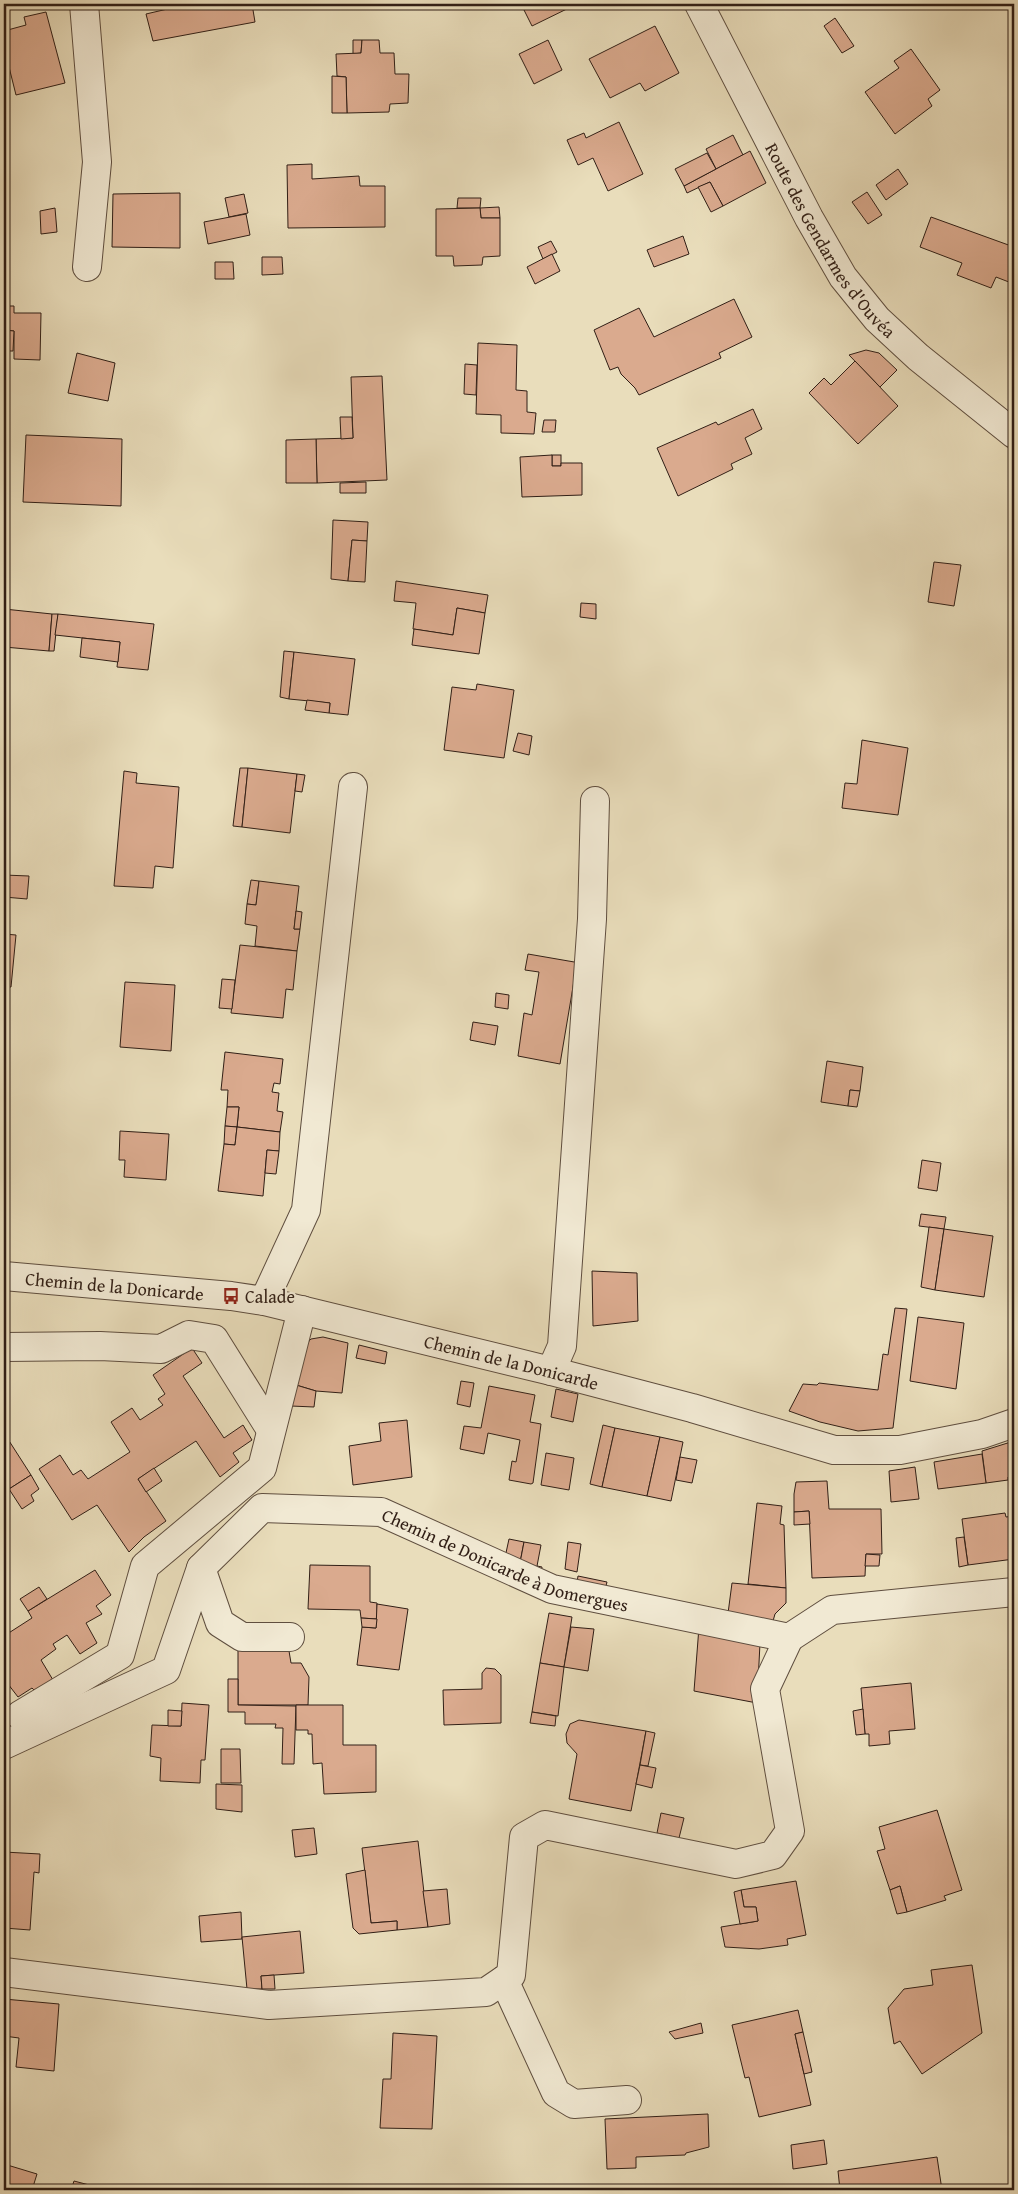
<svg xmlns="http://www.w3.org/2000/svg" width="1018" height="2194" font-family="'Gentium Book Plus',serif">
<rect width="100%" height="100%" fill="#e9ddbb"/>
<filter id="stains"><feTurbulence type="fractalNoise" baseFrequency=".004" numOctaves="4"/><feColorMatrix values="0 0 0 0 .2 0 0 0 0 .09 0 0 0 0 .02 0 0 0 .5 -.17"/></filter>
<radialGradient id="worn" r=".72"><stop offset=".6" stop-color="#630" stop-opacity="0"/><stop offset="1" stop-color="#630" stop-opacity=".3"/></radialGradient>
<!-- building -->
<g fill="#daaa8e" stroke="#311f16">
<polygon points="189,4 252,4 255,22 153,41 146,14"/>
<polygon points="521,4 577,4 532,26"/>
<polygon points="46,12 65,83 16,95 4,47 4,31 26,25 24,17"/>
<polygon points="835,18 854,46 842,53 824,26"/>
<polygon points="655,26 679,73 645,91 640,83 610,98 589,59"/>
<polygon points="353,40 362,40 361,53 353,54"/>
<polygon points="362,40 379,40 380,53 394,53 395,74 409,74 408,103 390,104 389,112 347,113 346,77 337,76 336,54 361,53"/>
<polygon points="548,40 562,70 534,84 519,54"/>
<polygon points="911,49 940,90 928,99 932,106 895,134 865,92 899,68 894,61"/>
<polygon points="332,76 346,77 347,113 332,113"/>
<polygon points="619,122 643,174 608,191 593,158 578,165 567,140 584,133 586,138"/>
<polygon points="733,135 743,155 716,169 706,149"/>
<polygon points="750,151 766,183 723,206 710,182 687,193 684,186"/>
<polygon points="707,153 716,169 684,186 675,169"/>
<polygon points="312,164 312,179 359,176 360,186 385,186 385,227 288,228 287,165"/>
<polygon points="898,169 908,184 886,200 876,185"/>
<polygon points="710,182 723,206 711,212 698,187"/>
<polygon points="867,192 882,215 868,224 852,202"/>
<polygon points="180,193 180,248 112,247 113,194"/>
<polygon points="244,194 248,213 229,217 225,198"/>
<polygon points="458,198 481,198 480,208 457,208"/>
<polygon points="499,207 500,218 481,218 480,208"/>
<polygon points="55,208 57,232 41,234 40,211"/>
<polygon points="480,208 481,218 500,218 500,256 483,257 482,265 454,266 453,256 436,256 436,209"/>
<polygon points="246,214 250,235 208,244 204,222"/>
<polygon points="931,217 1014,247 1014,284 996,277 991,288 957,275 962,263 920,247"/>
<polygon points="683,236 689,254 654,267 647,250"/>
<polygon points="551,241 557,252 543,259 538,247"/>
<polygon points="552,254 560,271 535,284 527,267"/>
<polygon points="262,257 282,257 283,274 262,275"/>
<polygon points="215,262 233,262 234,279 215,279"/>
<polygon points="734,299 752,337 719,353 721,358 639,395 635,388 621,374 618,367 610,370 594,330 639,308 654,337"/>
<polygon points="4,306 14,306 14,313 41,313 40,360 14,359 14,331 4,330"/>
<polygon points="4,330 14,331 13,351 4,351"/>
<polygon points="478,343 517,345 516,390 527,391 527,412 536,413 534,434 501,433 501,415 476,414"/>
<polygon points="866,350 879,353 897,370 880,387 849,355"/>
<polygon points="77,353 115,363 108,401 68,393"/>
<polygon points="855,361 898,406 858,444 809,393 824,378 831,385"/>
<polygon points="465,364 477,365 476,395 464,394"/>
<polygon points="382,376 387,480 317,483 316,439 353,438 351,377"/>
<polygon points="753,409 762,429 745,438 752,454 731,464 733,469 678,496 657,448 716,422 718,425"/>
<polygon points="340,417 352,417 353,438 341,439"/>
<polygon points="544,420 556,420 555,432 542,432"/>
<polygon points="26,435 122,439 121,506 23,502"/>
<polygon points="316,439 317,483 286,483 286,440"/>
<rect x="552" y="455" width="9" height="11"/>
<polygon points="552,455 552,466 561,466 561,463 582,463 582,495 522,497 520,457"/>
<polygon points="366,482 366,493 340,493 340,483"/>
<polygon points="333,520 368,522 367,541 352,540 348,581 331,579"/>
<polygon points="352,540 367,541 365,582 348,581"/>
<polygon points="934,562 961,565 954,606 928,602"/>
<polygon points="396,581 488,595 485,613 457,608 453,635 413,629 416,603 394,601"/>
<polygon points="581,603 596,604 596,619 580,617"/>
<polygon points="457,608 485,613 479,654 412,645 414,629 453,635"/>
<polygon points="4,609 52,614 49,651 4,647"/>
<polygon points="52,614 58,614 54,651 49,651"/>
<polygon points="58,614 154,624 148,670 117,667 120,642 55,635"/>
<polygon points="82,638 120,642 118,662 80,657"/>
<polygon points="284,651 294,652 289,699 280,697"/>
<polygon points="294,652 355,659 348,715 329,713 330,703 289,699"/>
<polygon points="477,684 514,690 504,758 444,750 452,687 476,690"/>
<polygon points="307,700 330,703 329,713 305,710"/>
<polygon points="518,733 532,736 529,755 513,751"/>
<polygon points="862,740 908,748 898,815 842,808 845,783 857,784"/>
<polygon points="240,768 248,768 242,827 233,826"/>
<polygon points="248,768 297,774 290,833 242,827"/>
<polygon points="124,771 137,773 136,783 179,787 173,868 155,866 153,888 114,886"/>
<polygon points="297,774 305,775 302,792 295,791"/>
<polygon points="4,875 29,876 27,899 4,897"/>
<polygon points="251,880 259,881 256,905 247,904"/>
<polygon points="259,881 299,886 294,929 300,929 297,951 255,946 257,926 245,924 247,904 256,905"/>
<polygon points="296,911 302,912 300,929 294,929"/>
<polygon points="4,934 16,935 11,987 4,987"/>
<polygon points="240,945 297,951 293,990 286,989 283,1018 231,1013"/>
<polygon points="528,954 580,963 574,981 560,1064 518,1056 524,1013 532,1015 539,972 525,970"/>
<polygon points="222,979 235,980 232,1009 219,1008"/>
<polygon points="125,982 175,985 171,1051 120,1047"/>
<polygon points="496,993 509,995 508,1009 495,1007"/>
<polygon points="473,1022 498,1026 495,1045 470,1040"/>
<polygon points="225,1052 283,1059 280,1084 274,1083 272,1092 279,1093 277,1111 283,1112 280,1132 237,1127 239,1107 227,1107 228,1090 221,1090"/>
<polygon points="827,1061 863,1067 860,1091 850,1090 848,1106 821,1102"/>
<polygon points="850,1090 860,1091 857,1107 848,1106"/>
<polygon points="227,1107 239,1107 237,1127 225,1126"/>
<polygon points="225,1126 237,1127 235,1145 224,1144"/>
<polygon points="237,1127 280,1132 279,1151 267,1150 263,1196 218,1191 224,1144 235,1145"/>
<polygon points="120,1131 169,1134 166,1180 124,1177 125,1160 119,1160"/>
<polygon points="267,1150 279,1151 276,1174 265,1173"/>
<polygon points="922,1160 941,1163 937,1191 918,1188"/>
<polygon points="921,1214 946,1217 944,1229 919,1226"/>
<polygon points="929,1227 944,1229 935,1290 921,1287"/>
<polygon points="944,1229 993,1236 984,1297 935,1290"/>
<polygon points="592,1271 637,1273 638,1321 593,1326"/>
<polygon points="895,1308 907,1309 893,1428 858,1431 820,1422 789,1411 803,1384 817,1385 819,1383 878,1390 883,1354 888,1355"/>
<polygon points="918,1317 964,1323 956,1389 910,1381"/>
<polygon points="323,1337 348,1343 342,1393 316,1391 296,1385 301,1358 309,1341 311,1339"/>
<polygon points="359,1345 387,1352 385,1364 356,1358"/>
<polygon points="192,1348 202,1363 183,1376 224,1438 243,1425 252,1440 233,1453 239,1462 220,1477 196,1441 138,1479 166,1521 144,1537 129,1552 97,1505 72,1520 39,1469 60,1455 73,1475 81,1470 88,1479 130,1452 111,1422 132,1408 140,1420 163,1405 158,1399 165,1394 153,1375"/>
<polygon points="461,1381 474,1383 470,1407 457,1404"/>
<polygon points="296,1385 316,1391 314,1407 291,1406"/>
<polygon points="489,1386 535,1395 530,1422 541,1424 533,1483 531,1484 509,1480 512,1461 516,1462 520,1440 488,1433 484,1454 460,1449 464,1426 481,1428"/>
<polygon points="556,1389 578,1394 573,1422 551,1417"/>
<polygon points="407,1420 412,1477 353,1485 349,1446 381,1441 379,1423"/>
<polygon points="603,1425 615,1428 602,1487 590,1484"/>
<polygon points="615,1428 660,1437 647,1496 602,1487"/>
<polygon points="4,1433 31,1475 9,1489 4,1481"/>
<polygon points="660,1437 683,1442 671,1501 647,1496"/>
<polygon points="1014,1441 1014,1476 1008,1477 1008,1480 986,1483 982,1451"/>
<polygon points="546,1453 574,1458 569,1490 541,1485"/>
<polygon points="982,1454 986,1483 938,1489 934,1462"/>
<polygon points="680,1457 697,1460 692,1483 676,1480"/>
<polygon points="915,1467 919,1499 891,1502 889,1471"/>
<polygon points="154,1468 162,1481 146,1492 138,1479"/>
<polygon points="31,1475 39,1489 31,1495 34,1501 22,1509 9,1489"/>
<polygon points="827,1481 829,1509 881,1509 882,1554 866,1554 865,1576 812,1578 809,1511 794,1512 794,1494 796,1482"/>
<polygon points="757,1503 782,1506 780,1524 784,1525 786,1588 748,1584"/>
<polygon points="809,1511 810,1524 794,1525 794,1512"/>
<polygon points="1005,1513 1006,1517 1014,1516 1014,1559 968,1565 962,1519"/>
<polygon points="964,1537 968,1565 959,1567 956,1538"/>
<polygon points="509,1539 524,1542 519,1568 504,1562"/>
<polygon points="524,1542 541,1545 537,1566 542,1567 541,1574 519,1568"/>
<polygon points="568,1542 581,1544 577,1572 565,1569"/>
<polygon points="866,1554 880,1555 879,1566 865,1566"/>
<polygon points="310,1565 370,1566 370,1602 377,1603 377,1619 361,1618 360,1610 308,1609"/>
<polygon points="95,1570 111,1595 96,1606 102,1614 86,1623 97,1643 80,1654 67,1635 53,1644 56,1649 41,1660 53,1680 35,1691 32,1688 18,1697 8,1684 4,1687 4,1636 32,1618 28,1611"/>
<polygon points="578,1576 607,1582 603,1597 576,1589"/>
<polygon points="732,1583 786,1588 786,1603 775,1614 771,1628 727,1621"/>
<polygon points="39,1587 47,1599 28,1611 20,1599"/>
<polygon points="377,1604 408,1609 399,1670 357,1665 362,1627 376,1628"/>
<polygon points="549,1613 572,1617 564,1667 540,1663"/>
<polygon points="361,1618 377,1619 376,1628 362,1627"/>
<polygon points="571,1627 594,1629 588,1671 564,1667"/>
<polygon points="699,1627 760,1643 757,1703 694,1691"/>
<polygon points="238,1649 289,1651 291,1663 301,1663 309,1677 308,1705 238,1705"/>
<polygon points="540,1663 564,1667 558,1716 532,1712"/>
<polygon points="486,1668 495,1669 501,1675 501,1723 444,1725 443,1690 482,1689 482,1673"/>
<polygon points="228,1679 238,1679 238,1705 296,1706 294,1764 282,1764 283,1728 275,1728 276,1724 245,1724 245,1712 228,1712"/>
<polygon points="911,1683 915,1729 889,1731 890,1744 869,1746 869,1734 865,1734 861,1688"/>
<polygon points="182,1703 209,1705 205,1760 201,1760 200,1783 160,1781 161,1758 150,1756 152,1725 181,1726"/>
<polygon points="296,1705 343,1705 343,1745 376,1745 376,1792 324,1794 322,1763 313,1764 312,1734 308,1734 308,1730 296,1730"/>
<polygon points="863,1709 865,1734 856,1735 853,1711"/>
<polygon points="168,1710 182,1711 181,1726 168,1726"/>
<polygon points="532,1712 556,1716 555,1726 530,1723"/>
<polygon points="579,1720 646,1731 631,1811 569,1799 577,1754 567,1743 566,1734 570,1724"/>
<polygon points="646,1731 655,1733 648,1766 640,1765"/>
<polygon points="221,1749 240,1749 241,1783 221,1783"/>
<polygon points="640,1765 656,1768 652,1788 636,1784"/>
<polygon points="216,1784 242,1785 242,1812 216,1809"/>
<polygon points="937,1810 962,1890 944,1896 946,1900 907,1912 900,1886 890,1890 877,1851 885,1849 879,1827"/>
<polygon points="661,1813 684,1818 679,1838 657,1833"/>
<polygon points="314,1828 317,1854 295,1857 292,1830"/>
<polygon points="418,1841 428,1927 397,1930 397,1921 371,1923 362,1848"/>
<polygon points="4,1852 40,1854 39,1873 34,1872 30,1930 4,1928"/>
<polygon points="365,1870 371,1923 397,1921 397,1930 359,1934 353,1928 346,1874"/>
<polygon points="796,1881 806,1935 787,1939 788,1945 759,1949 725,1947 721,1927 758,1921 756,1907 744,1907 741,1890"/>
<polygon points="900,1886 907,1912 897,1914 890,1890"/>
<polygon points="447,1889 450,1924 428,1927 423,1891"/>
<polygon points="741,1890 744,1907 756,1907 758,1921 740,1924 734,1892"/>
<polygon points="241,1912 242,1939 201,1942 199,1916"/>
<polygon points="300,1931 304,1973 261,1976 262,1989 247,1989 242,1937"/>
<polygon points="972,1965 982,2033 922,2074 900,2041 894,2044 888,2008 904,1989 933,1985 931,1970"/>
<polygon points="274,1975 275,1989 262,1989 261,1976"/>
<polygon points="4,1999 59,2004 54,2071 16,2067 19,2038 4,2036"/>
<polygon points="798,2010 803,2032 795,2034 811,2105 759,2117 749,2077 745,2078 732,2025"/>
<polygon points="701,2023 703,2033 675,2039 669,2032"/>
<polygon points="803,2032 812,2072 804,2074 795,2034"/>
<polygon points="393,2033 437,2036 432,2129 380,2128 383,2079 391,2079"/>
<polygon points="708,2114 709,2147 686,2153 685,2155 636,2157 636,2168 607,2169 605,2119"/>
<polygon points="824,2140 827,2164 793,2169 791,2145"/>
<polygon points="937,2157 942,2190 840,2190 838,2171"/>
<polygon points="4,2164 37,2174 32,2190 4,2190"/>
<polygon points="74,2181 93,2186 92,2190 71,2190"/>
</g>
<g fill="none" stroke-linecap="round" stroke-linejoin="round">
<!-- minor casing -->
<g stroke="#5f4e3f" stroke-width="30">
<g id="minor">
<polyline points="84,4 97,162 87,267"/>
<path id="s1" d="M699 4 809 218 843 277 877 319 918 357 1014 434"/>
<path id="s2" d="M4 1276 231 1296 264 1301 551 1371 692 1408 834 1450H900L982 1434 1014 1423"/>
<polyline points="264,1301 306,1210 353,787"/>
<polyline points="4,1347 100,1346 161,1349 189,1335 214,1339 271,1430"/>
<polyline points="551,1371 562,1346 592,919 595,801"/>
<polyline points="201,1568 220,1623 242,1637 290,1637"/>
<polyline points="20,1715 120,1655 145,1566 262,1468 302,1310"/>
<path id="s3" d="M4 1745 166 1670 201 1568 262 1508 381 1512 552 1589 789 1638 832 1610 1014 1592"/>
<polyline points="4,1972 269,2005 486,1992 511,1975 524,1837 545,1825 736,1864 773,1855 790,1831 765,1689 789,1638"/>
<polyline points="504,1980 556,2093 574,2104 627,2100"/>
</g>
</g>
<!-- minor -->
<use href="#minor" stroke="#f1e9d3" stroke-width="28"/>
</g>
<!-- icons -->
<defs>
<g id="bus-bare" transform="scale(1.35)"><path d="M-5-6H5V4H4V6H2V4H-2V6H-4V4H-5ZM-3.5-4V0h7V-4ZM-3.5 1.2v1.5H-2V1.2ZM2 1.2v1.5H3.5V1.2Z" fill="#8f2418" stroke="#f1e9d3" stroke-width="2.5" paint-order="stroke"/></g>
</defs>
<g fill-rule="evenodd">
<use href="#bus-bare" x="231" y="1296"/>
</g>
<g text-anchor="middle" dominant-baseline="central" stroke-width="4.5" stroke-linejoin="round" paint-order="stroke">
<!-- street labels -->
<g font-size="18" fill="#311f16" stroke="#f1e9d3">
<text stroke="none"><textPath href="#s1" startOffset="271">Route des Gendarmes d'Ouvéa</textPath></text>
<text stroke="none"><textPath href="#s2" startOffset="111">Chemin de la Donicarde</textPath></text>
<text stroke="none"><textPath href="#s2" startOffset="516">Chemin de la Donicarde</textPath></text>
<text stroke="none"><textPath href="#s3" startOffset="625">Chemin de Donicarde à Domergues</textPath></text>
</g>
<!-- poi labels -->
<g font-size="18" fill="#311f16" stroke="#f1e9d3" text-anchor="start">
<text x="245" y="1296">Calade</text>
</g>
</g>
<!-- margin -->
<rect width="1018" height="2194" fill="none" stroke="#e9ddbb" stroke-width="20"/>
<rect x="5" y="5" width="1008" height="2184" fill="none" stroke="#311f16" stroke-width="2.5"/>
<rect x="10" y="10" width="998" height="2174" fill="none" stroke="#311f16"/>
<rect width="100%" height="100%" filter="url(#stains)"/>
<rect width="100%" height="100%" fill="url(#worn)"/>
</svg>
